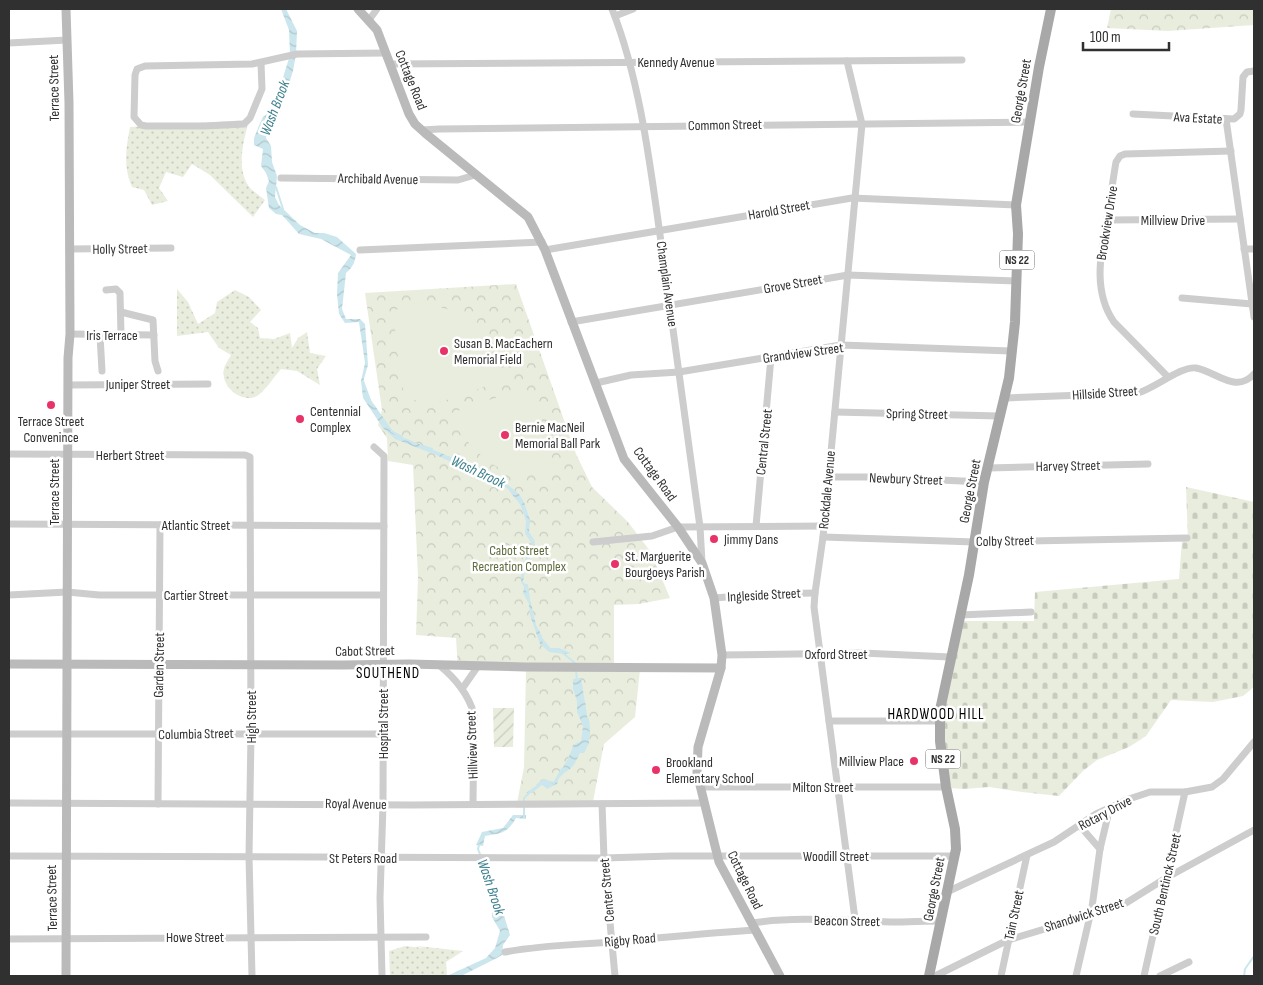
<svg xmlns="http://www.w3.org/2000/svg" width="1263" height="985" font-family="'Sofia Sans Condensed',sans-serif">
<defs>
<pattern id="grass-dots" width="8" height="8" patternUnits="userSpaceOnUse" patternTransform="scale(1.25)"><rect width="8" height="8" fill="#e9edde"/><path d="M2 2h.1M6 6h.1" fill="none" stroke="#c8ccbf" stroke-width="1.8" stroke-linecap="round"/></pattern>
<pattern id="forest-crowns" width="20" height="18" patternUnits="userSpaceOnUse" patternTransform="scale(1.25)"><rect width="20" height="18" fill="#e9edde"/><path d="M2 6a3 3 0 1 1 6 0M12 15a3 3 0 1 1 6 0" fill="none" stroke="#c8ccbf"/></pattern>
<pattern id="cemetery-stones" width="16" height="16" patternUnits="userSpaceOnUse" patternTransform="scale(1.25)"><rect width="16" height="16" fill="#e9edde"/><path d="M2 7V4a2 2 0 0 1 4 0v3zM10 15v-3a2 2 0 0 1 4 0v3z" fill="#c8ccbf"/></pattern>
<pattern id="garden-furrows" width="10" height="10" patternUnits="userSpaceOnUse" patternTransform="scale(1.25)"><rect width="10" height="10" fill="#e9edde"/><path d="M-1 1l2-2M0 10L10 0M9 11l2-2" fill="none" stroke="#c8ccbf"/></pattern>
<pattern id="water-waves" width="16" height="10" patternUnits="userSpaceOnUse" patternTransform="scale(1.25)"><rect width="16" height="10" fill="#cbe7ed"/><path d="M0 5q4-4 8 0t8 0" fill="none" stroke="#afc6cc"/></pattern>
</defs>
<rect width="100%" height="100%" fill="#fff"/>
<!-- grass -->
<g fill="url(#grass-dots)">
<path d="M249 120C244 140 235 169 250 188 254 192 260 196 265 200L253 217 210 175 192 164 183 177 166 172 159 188 168 201 152 205 144 190 132 187C123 167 126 148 130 127Z"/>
<path d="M177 289 188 302 198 324 215 313 217 302 235 290 249 297 261 310 250 322 258 328 260 338 274 339 290 333 292 348 298 338 307 332 310 353 326 356 317 369 320 385 297 371 281 369C275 376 264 392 257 396 241 404 220 386 224 369 225 364 229 359 231 355L219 348 208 332 177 336Z"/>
<polygon points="405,946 423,948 417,946 463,951 446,962 447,976 390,976 389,951"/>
</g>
<!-- forest -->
<g fill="url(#forest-crowns)">
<polygon points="1111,9 1254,9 1254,25 1168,31 1107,28"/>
<polygon points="516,284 576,454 592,487 628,522 650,551 670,598 639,604 614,605 614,668 640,670 635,717 604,744 592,807 516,808 524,767 526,670 458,669 456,638 416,635 418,578 413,465 388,461 387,438 378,425 382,410 365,293"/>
</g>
<!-- cemetery -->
<polygon fill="url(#cemetery-stones)" points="1186,487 1254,502 1254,687 1243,696 1213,702 1171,700 1146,736 1129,747 1097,760 1083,771 1059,796 1022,792 989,787 964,789 950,788 943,734 943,720 954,662 964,621 1034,621 1035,592 1179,579 1182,540 1188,540"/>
<!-- garden -->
<polygon fill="url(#garden-furrows)" points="493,708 514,708 513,747 494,747"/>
<!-- pitch -->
<g fill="#e9edde">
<path d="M426 305C452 308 475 316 488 341 494 353 496 367 500 380 474 390 429 415 404 394L396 345 394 310Z"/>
<path d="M521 390 532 391 537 396 552 469C539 473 525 477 510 473 491 467 447 432 460 409Z"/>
</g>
<!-- water -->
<g fill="url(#water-waves)">
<path d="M281 9H286L297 31 296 54 293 71 280 113 272 121 267 131 266 138 271 146 272 162 277 176 275 197 279 205 300 225 315 233H324L337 237 356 254C355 263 352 268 346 273L342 309 346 319H360L365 324 368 365 363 382 368 396 395 434 441 453 502 481 512 488 519 494 524 502 530 520 529 532 535 541 534 550 530 554V560L526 564 523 582 527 585 526 590 531 603 536 625 542 636V641L549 648H559L571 653 565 654 549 652 540 644 530 615 529 604 523 593 524 587 521 582 522 564 526 559V553L532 549 533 541 526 533 527 521 523 508 507 488 436 455 395 439 383 428 363 398 361 381 365 363 359 322 345 323 339 314 337 294 338 273 351 255 321 239 299 234 282 215 276 214 269 208 266 188 269 181 266 173 261 166 263 149 254 145V138L260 123 263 117 271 111 276 100 290 55 289 30Z"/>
<path d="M581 678 590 733 589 743 584 753H580C577 758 575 765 571 768 564 774 559 775 557 784L547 789 542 785 532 793H526L544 780 554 783C560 770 570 759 573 745L581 741 583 726 577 712V701L573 689V679Z"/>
<path d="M513 815H526V819L516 818C507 834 501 833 485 836L483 846 476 845 482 832 503 828Z"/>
<polygon points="482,870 490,870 510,935 503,945 502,955 497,958 461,976 447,976 486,958 495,948 500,931 492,917 492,907"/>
</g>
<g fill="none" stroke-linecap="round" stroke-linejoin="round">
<!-- stream -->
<g stroke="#cbe7ed" stroke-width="2">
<polyline points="276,187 283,209"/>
<polyline points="363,381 370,400"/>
<polyline points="391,431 402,437"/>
<polyline points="423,446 432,449"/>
<polyline points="448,457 487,475"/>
<polyline points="521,504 527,521 526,533 533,544"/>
<polyline points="524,572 527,562"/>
<polyline points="527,585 529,599"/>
<polyline points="542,639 550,649"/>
<polyline points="564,654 575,663"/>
<polyline points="576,671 577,681"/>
<polyline points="588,719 589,729"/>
<polyline points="537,785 544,780 554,783 562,769"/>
<polyline points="524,802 524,798 530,792"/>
<polyline points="524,817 524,806"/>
<polyline points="479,845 478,849 480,854"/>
<polyline points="482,859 486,871"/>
<polyline points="1244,976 1245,969 1254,956"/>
</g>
<!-- street -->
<g stroke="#cdcdcd" stroke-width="7">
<path d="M612 9C641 82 651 172 662 249 675 342 688 435 700 527L702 562"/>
<polyline points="615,16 633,9"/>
<polyline points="369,20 377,9"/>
<polyline points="9,43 67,40"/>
<polyline points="847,61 862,124 823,537 815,593 814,607 855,919"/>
<polyline points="261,63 262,89 250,118 244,124 205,126 146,126 141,125 134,117 135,75 137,69 145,66 252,64 297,54 385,53"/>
<polyline points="391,64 962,60"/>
<polyline points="1133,114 1234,119 1240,114 1241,110 1243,77 1247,72 1254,71"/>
<polyline points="1226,119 1254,317"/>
<polyline points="422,130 439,129 1029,122"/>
<polyline points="281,178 458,180 475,175"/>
<polyline points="1107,220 1240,219"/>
<polyline points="69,249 171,248"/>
<polyline points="1244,249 1254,249"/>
<polyline points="360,250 542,242"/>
<polyline points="545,250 852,198 1016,205"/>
<polyline points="106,290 116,289 120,293 121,335"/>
<polyline points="1182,298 1252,304"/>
<polyline points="121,312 153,320 155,361 158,371"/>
<polyline points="571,322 848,275 1016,281"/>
<polyline points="70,334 154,335"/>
<polyline points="100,335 102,371"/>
<path d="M1168 377 1114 322C1091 289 1102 248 1108 212 1111 196 1113 179 1116 162L1120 156 1125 154 1231 151"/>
<polyline points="596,383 631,375 679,372 841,345 1011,351"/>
<polyline points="68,385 208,384"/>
<path d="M1005 398 1138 393C1155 388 1181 366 1196 368 1217 372 1236 394 1254 374"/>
<polyline points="835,412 999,416"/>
<polyline points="374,447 384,456 383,804 380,898 382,976"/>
<polyline points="9,454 245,455 250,457 251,734 249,857 252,976"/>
<polyline points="988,468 1148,464"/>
<polyline points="829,477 874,477 984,482"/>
<polyline points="9,524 384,526"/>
<polyline points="756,526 771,357"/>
<polyline points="823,537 975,542 1187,538"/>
<polyline points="593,542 652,536 678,527 824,526"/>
<polyline points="9,595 67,592 99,595 383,595"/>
<polyline points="714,598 766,594 815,593"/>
<polyline points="960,615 1031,612"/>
<polyline points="722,655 862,653 950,657"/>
<path d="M439 665C455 678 468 693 474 714L473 804"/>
<polyline points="462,689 478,666"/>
<polyline points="829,721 940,721"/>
<polyline points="9,734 382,734"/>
<polyline points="700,787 946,787"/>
<polyline points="9,803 411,805 704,803"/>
<polyline points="158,804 160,525"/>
<polyline points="602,804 604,858 615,976"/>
<polyline points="1080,826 1100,849"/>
<polyline points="9,856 604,858 671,856 955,856"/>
<polyline points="949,891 1054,842 1096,814 1129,799 1150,792 1185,792 1212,787 1223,779 1254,742"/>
<path d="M752 923C798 916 845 921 891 922 908 922 925 921 942 921"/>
<polyline points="9,939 426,937"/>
<path d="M505 952C542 945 575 945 611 942 660 938 707 933 756 930"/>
<polyline points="935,976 1008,940 1111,909 1126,903 1166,878 1254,830"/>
<polyline points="1001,976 1027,855"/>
<polyline points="1076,976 1092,907 1100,849 1110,807"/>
<polyline points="1144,976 1185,792"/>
<polyline points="1160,976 1189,962"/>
</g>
<!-- secondary -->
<g stroke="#bababa" stroke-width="9">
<polyline points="358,9 377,30 409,114 415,124 425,133 528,217 545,250 624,459 678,527 702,563 714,598 722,655 721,668 698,747 697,773 719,862 780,976"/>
<polyline points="9,664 343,665 409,664 525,667 721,668"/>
<polyline points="66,976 68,358 70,334 69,103 66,9"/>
</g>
<!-- primary -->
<polyline stroke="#a8a8a8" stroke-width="10" points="929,976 956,849 955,829 946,787 940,741 940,710 969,575 984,482 1009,378 1015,322 1018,234 1016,205 1039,67 1051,9"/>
</g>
<!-- markers -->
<g fill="#e73367" stroke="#fff" stroke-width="2">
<circle cx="444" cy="351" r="5"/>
<circle cx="51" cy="405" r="5"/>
<circle cx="300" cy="419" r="5"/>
<circle cx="505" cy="435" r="5"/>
<circle cx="714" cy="539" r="5"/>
<circle cx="615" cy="564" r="5"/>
<circle cx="914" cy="761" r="5"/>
<circle cx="656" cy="770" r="5"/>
</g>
<g text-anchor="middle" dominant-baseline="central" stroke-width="5" stroke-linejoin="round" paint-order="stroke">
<!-- shield labels -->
<g fill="#fff" stroke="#6e6e6e" stroke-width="1">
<rect x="999.5" y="250.5" width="35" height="19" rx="4"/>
<rect x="925.5" y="749.5" width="35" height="19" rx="4"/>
</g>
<g font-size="12" font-weight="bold" fill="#303030">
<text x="1017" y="260">NS 22</text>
<text x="943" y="759">NS 22</text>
</g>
<!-- street labels -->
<g font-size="14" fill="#303030" stroke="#fff">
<text x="676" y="62">Kennedy Avenue</text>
<text transform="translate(411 80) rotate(68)">Cottage Road</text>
<text transform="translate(54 88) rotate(-91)">Terrace Street</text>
<text transform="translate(1021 91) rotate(-80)">George Street</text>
<text transform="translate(1198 118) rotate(3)">Ava Estate</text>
<text transform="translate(725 125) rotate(-1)">Common Street</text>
<text transform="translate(378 179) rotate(1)">Archibald Avenue</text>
<text transform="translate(779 210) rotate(-10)">Harold Street</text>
<text x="1173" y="220">Millview Drive</text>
<text transform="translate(1107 223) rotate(-81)">Brookview Drive</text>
<text transform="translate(120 249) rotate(-1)">Holly Street</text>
<text transform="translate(667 284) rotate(82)">Champlain Avenue</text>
<text transform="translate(793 284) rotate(-10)">Grove Street</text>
<text x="112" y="335">Iris Terrace</text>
<text transform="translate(803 353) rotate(-8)">Grandview Street</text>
<text x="138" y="384">Juniper Street</text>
<text transform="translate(1105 393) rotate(-4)">Hillside Street</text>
<text transform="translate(917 414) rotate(1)">Spring Street</text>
<text transform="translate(764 442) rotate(-84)">Central Street</text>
<text x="130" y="455">Herbert Street</text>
<text transform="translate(1068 466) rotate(-1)">Harvey Street</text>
<text transform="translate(655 474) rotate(54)">Cottage Road</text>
<text transform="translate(906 479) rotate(2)">Newbury Street</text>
<text transform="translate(827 490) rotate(-85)">Rockdale Avenue</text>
<text transform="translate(970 491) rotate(-79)">George Street</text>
<text transform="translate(54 492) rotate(-90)">Terrace Street</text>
<text x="196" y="525">Atlantic Street</text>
<text transform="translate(1005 541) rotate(-1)">Colby Street</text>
<text x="196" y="595">Cartier Street</text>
<text transform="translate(764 595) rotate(-3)">Ingleside Street</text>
<text transform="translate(365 651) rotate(-1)">Cabot Street</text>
<text x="836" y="654">Oxford Street</text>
<text transform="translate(159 665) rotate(-89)">Garden Street</text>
<text transform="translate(251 717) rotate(-90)">High Street</text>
<text transform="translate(383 724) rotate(-90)">Hospital Street</text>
<text transform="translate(196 734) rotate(-1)">Columbia Street</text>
<text transform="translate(472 745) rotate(-92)">Hillview Street</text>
<text x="823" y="787">Milton Street</text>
<text transform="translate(356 804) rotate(1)">Royal Avenue</text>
<text transform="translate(1105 813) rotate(-28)">Rotary Drive</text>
<text x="836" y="856">Woodill Street</text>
<text x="363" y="858">St Peters Road</text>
<text transform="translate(745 880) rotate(64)">Cottage Road</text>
<text transform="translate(1165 884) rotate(-77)">South Bentinck Street</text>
<text transform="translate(934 889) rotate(-79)">George Street</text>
<text transform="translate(607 890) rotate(-95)">Center Street</text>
<text transform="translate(52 898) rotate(-91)">Terrace Street</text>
<text transform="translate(1014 915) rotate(-78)">Tain Street</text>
<text transform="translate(1084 915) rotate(-18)">Shandwick Street</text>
<text transform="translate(847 921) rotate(1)">Beacon Street</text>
<text x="195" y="937">Howe Street</text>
<text transform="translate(630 940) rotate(-5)">Rigby Road</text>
</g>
<!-- poi labels -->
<g font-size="14" fill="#303030" stroke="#fff" text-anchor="start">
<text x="454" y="343">Susan B. MacEachern<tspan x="454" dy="16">Memorial Field</tspan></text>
<text x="310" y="411">Centennial<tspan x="310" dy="16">Complex</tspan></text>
<text x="51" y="421" text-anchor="middle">Terrace Street<tspan x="51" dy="16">Convenince</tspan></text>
<text x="515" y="427">Bernie MacNeil<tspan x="515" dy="16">Memorial Ball Park</tspan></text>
<text x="724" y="539">Jimmy Dans</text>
<text x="625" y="556">St. Marguerite<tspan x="625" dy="16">Bourgoeys Parish</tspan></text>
<text x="904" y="761" text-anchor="end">Millview Place</text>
<text x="666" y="762">Brookland<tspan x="666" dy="16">Elementary School</tspan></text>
</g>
<!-- park labels -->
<g font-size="14" fill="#5e6d3d" stroke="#fff">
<text x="519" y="550">Cabot Street<tspan x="519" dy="16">Recreation Complex</tspan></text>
</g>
<!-- water labels -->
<g font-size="15" font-style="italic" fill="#3b7f8d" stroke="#fff">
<text transform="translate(275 108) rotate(-69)">Wash Brook</text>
<text transform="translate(478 472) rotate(25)">Wash Brook</text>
<text transform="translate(491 887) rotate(71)">Wash Brook</text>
</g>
<!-- neighbourhood labels -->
<g font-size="15" letter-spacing="1" fill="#000" stroke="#fff">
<text x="388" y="673">SOUTHEND</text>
<text x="936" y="714">HARDWOOD HILL</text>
</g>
</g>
<!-- border -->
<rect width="1263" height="985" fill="none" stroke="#303030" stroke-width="20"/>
<!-- scale -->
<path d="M1083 42v8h86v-8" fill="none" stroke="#303030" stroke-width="2.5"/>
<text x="1090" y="42" font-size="15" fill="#303030" stroke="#ffffff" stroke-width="4" paint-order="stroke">100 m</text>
</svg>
